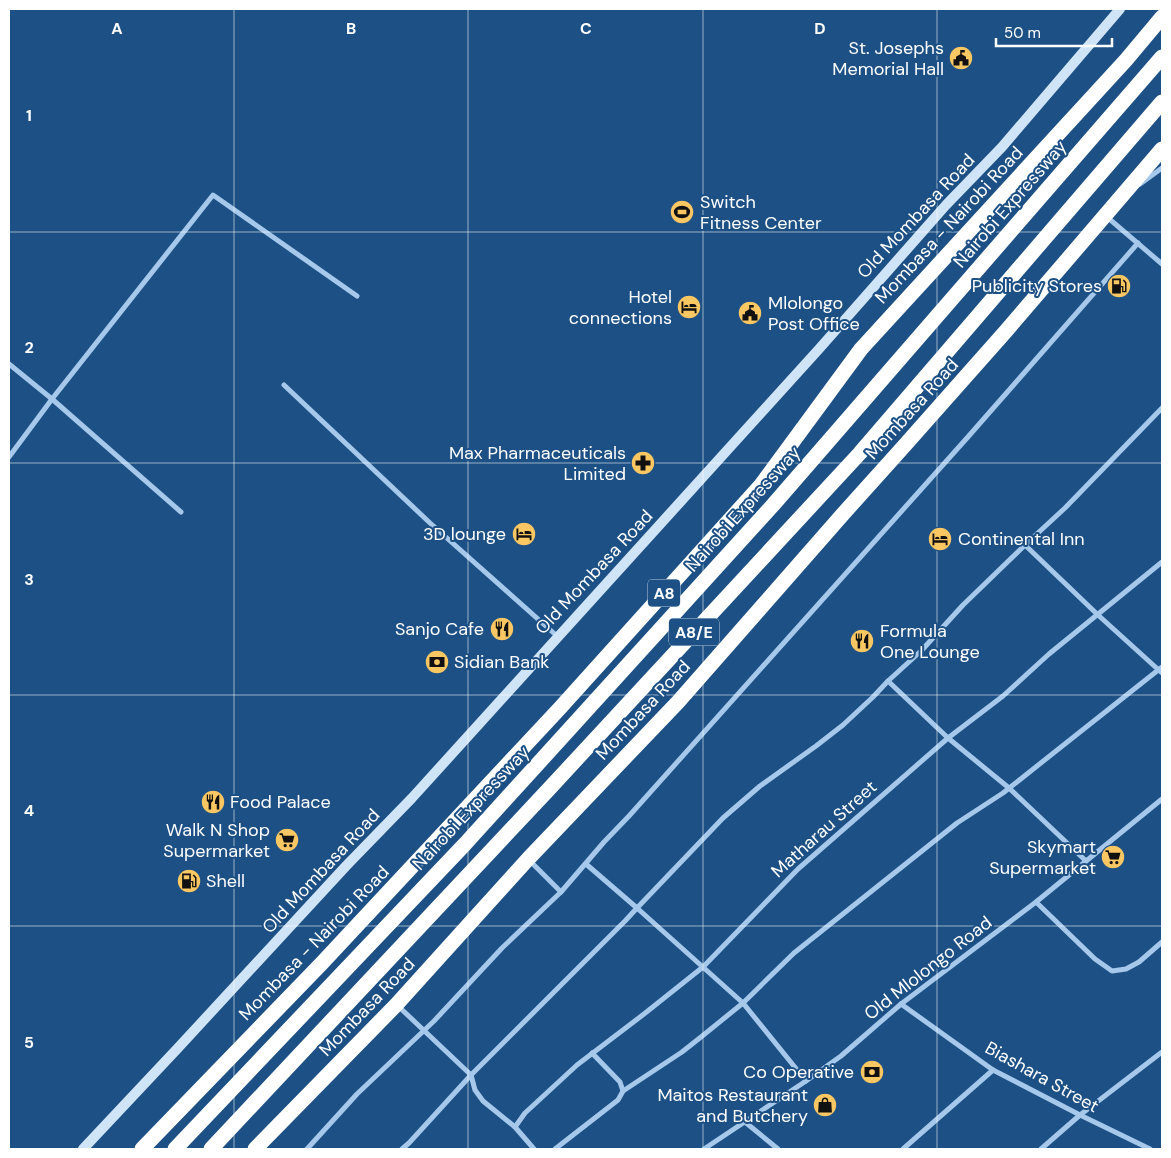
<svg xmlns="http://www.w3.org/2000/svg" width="1171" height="1158" font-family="'DM Sans',sans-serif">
<rect width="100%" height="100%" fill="#1d5085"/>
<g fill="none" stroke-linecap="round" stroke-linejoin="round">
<!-- street -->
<g stroke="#a5c8eb" stroke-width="5">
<polyline points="1140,184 1162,168"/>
<polyline points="1107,217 1162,264"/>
<polyline points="9,364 52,399 213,195 357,296"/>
<polyline points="284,385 430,523 557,636"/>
<polyline points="9,457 52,399 181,512"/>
<polyline points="1025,545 1098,615 1162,673"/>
<polyline points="888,681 948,738 1009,788 1086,861"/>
<polyline points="530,861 561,892"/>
<polyline points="1036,902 1095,959 1112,971 1126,969 1139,962 1162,942"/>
<polyline points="901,1004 993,1070 1080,1115 1150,1149"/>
<polyline points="397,1005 471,1075 475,1090 483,1101 515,1127 534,1149"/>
<polyline points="806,1081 743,1003 637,908 723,818 760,786 816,746 843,725 873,697 888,681 922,650 963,605 1025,545 1065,508 1162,408"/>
<polyline points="623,1091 682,1052 701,1037 743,1003 794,953 957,823 1003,793 1162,667"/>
<polyline points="745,1122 778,1149"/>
<polyline points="515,1127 525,1113 577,1065 644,1014 703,967 798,869 948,738 1003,696 1049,654 1162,562"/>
<polyline points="307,1149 357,1094 434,1021 502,948 561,892 604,842 629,816 967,438 1138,243"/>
<polyline points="402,1149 409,1143 471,1075 625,921 637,908 586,864"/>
<polyline points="555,1149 618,1100 623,1091 620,1082 592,1053"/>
<polyline points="704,1149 806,1081 841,1056 901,1004 1036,902 1162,799"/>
<polyline points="903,1149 993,1070"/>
<polyline points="1041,1149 1080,1115 1162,1052"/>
</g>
<!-- secondary -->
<polyline stroke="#d0e4f8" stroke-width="10" points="83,1149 177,1049 346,866 412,798 819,349 946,205 1002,147 1120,9"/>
<!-- highway -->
<g stroke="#fff" stroke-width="15">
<polyline points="142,1149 322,963 560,708 761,485 861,349 1126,60 1162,17"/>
<polyline points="175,1149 465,844 773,505 1162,57"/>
<polyline points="211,1149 548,790 860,453 1162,102"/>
<polyline points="255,1149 396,1005 528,859 678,702 843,514 905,445 1006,331 1162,149"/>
</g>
</g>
<!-- grid -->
<path fill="none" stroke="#fff" stroke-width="1" stroke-opacity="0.55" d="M234 9V1149M468 9V1149M703 9V1149M937 9V1149M9 232H1162M9 463H1162M9 695H1162M9 926H1162"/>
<!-- icons -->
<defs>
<g id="civic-disc" transform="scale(1.25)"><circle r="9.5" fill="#fac763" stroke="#1d5085"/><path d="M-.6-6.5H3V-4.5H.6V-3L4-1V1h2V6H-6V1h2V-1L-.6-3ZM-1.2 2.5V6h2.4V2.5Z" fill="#111"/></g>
<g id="stadium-disc" transform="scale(1.25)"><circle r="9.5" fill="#fac763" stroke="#1d5085"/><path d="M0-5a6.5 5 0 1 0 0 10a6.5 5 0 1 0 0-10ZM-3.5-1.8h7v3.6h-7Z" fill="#111"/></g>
<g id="fuel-disc" transform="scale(1.25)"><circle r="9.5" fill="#fac763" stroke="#1d5085"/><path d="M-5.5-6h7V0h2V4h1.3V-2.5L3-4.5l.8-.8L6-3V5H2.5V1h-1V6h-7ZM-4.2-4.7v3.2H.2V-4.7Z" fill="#111"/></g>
<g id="hotel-disc" transform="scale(1.25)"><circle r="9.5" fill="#fac763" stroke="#1d5085"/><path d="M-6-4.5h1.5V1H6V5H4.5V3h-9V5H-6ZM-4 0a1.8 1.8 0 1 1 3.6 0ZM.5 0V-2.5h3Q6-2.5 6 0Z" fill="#111"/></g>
<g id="pharmacy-disc" transform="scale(1.25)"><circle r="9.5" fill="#fac763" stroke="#1d5085"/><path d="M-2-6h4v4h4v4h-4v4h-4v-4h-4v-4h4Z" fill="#111"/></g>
<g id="restaurant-disc" transform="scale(1.25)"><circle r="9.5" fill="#fac763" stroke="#1d5085"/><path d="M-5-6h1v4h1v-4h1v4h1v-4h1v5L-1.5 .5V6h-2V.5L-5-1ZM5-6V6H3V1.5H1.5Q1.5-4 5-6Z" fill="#111"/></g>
<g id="bank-disc" transform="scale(1.25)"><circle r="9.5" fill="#fac763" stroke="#1d5085"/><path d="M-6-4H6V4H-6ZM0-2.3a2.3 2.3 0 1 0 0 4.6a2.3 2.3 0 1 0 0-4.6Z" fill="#111"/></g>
<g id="supermarket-disc" transform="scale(1.25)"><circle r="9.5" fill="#fac763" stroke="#1d5085"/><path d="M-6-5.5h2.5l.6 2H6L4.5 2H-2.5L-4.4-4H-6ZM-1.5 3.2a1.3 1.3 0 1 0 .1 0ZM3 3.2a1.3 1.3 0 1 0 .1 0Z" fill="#111"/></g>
<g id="shop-disc" transform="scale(1.25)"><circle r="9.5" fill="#fac763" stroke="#1d5085"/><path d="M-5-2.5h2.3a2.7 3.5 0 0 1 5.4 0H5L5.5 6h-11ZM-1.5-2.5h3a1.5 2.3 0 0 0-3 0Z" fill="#111"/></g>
</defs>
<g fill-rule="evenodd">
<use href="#civic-disc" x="961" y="58"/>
<use href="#stadium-disc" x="682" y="212"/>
<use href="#fuel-disc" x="1119" y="286"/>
<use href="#hotel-disc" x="689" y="307"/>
<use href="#civic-disc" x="750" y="313"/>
<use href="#pharmacy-disc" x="643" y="463"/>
<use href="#hotel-disc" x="524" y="534"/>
<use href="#hotel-disc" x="940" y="539"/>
<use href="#restaurant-disc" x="502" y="629"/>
<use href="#restaurant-disc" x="862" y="641"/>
<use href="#bank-disc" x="437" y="662"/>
<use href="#restaurant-disc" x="213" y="802"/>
<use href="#supermarket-disc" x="287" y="840"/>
<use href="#supermarket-disc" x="1113" y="857"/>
<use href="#fuel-disc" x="189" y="881"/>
<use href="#bank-disc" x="872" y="1072"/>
<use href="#shop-disc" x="825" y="1105"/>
</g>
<g text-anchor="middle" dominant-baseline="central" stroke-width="4" stroke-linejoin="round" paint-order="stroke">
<!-- shield labels -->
<g fill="#1d5085" stroke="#bbcada" stroke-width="1">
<rect x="648" y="579.5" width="32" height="27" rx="4"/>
<rect x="669" y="618.5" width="50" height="27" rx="4"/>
</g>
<g font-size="16" font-weight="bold" fill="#fff">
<text x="664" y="593">A8</text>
<text x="694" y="632">A8/E</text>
</g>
<!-- poi labels -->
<g font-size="18" fill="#fff" stroke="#1d5085" text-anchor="end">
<text x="944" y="48">St. Josephs<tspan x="944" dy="21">Memorial Hall</tspan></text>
<text x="700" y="202" text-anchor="start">Switch<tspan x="700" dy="21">Fitness Center</tspan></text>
<text x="1102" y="286">Publicity Stores</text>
<text x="672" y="297">Hotel<tspan x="672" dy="21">connections</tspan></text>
<text x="768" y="303" text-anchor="start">Mlolongo<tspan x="768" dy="21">Post Office</tspan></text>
<text x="626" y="453">Max Pharmaceuticals<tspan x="626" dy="21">Limited</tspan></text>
<text x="506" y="534">3D lounge</text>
<text x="958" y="539" text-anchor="start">Continental Inn</text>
<text x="484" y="629">Sanjo Cafe</text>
<text x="880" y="631" text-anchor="start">Formula<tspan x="880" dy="21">One Lounge</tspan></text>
<text x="454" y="662" text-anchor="start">Sidian Bank</text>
<text x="230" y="802" text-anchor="start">Food Palace</text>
<text x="270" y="830">Walk N Shop<tspan x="270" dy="21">Supermarket</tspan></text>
<text x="1096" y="847">Skymart<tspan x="1096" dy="21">Supermarket</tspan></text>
<text x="206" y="881" text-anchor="start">Shell</text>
<text x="854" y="1072">Co Operative</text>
<text x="808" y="1095">Maitos Restaurant<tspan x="808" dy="21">and Butchery</tspan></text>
</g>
<!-- street labels -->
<g font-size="18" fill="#fff" stroke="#1d5085">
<text transform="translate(1010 204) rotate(-49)">Nairobi Expressway</text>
<text transform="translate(916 216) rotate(-47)">Old Mombasa Road</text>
<text transform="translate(949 225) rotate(-47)">Mombasa - Nairobi Road</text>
<text transform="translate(912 409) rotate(-48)">Mombasa Road</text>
<text transform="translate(743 509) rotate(-48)">Nairobi Expressway</text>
<text transform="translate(594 572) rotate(-47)">Old Mombasa Road</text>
<text transform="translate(643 710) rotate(-47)">Mombasa Road</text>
<text transform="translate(471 808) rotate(-47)">Nairobi Expressway</text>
<text transform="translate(824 829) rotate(-42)">Matharau Street</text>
<text transform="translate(321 871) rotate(-47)">Old Mombasa Road</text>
<text transform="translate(314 943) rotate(-46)">Mombasa - Nairobi Road</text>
<text transform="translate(928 968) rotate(-38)">Old Mlolongo Road</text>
<text transform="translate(367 1007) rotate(-46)">Mombasa Road</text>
<text transform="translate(1042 1077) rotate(29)">Biashara Street</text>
</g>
</g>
<g font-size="16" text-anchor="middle" font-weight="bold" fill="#fff" stroke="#1d5085" stroke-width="4" stroke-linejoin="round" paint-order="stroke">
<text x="117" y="34">A</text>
<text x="351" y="34">B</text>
<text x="586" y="34">C</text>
<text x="820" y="34">D</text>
<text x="29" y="121">1</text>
<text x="29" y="353">2</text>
<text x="29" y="585">3</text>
<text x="29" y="816">4</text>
<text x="29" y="1048">5</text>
</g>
<!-- border -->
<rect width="1171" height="1158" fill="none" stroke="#ffffff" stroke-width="20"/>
<!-- scale -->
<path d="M996 38v8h116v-8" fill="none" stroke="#ffffff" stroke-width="2.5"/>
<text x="1004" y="38" font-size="15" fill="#ffffff" stroke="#1d5085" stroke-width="4" paint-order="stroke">50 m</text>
</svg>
